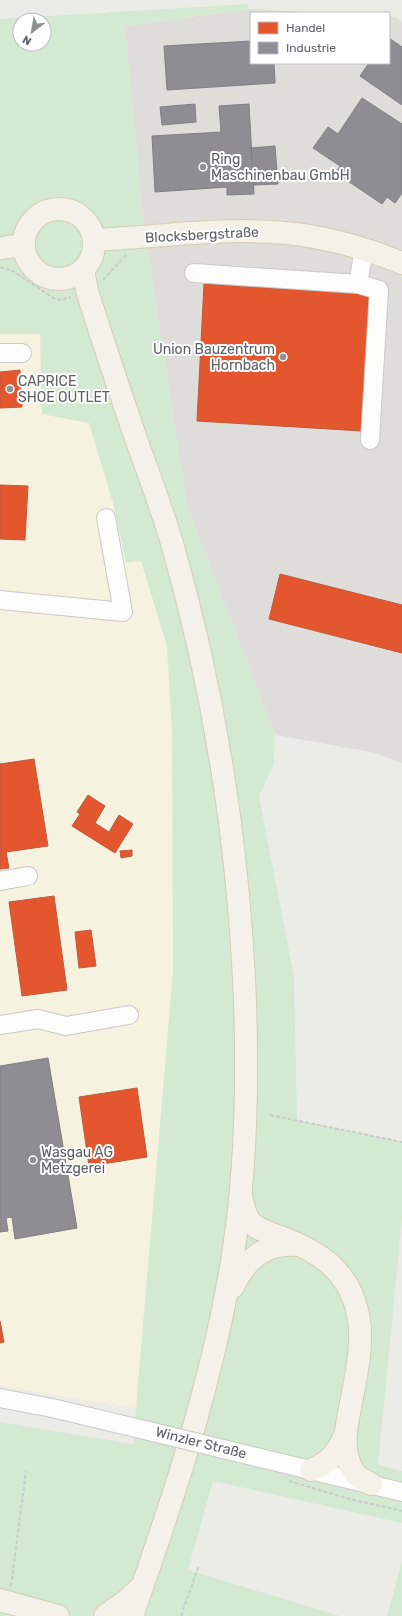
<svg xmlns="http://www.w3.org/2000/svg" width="402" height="1616" font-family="Rubik,sans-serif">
<rect width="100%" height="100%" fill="#ecece7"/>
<!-- commercial -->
<polygon fill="#f6f2e0" points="0,334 40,334 42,414 89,423 114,506 126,563 141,560 167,646 172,732 173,971 136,1408 0,1386"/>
<!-- industrial -->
<polygon fill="#dfddda" points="248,9 319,13 251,13 251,63 389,63 389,17 396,17 402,22 402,763 371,752 275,735 187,506 143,219 125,26"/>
<!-- green -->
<g fill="#d4e9d2" fill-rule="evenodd">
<path d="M248 4V9L125 26 143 219 187 506 275 735 274 764 259 796 294 977 297 1120 402 1142V1219L378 1465 402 1471V1523L213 1481 188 1570 340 1616H0V1422L133 1444 173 971 172 732 167 646 141 561 126 563 114 506 89 423 42 414 40 334H0V19ZM20 20H44V44H20Z"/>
<polygon points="402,1561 402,1616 387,1616"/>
</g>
<!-- shops -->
<g fill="#e4572e" stroke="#bb5a3e">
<polygon points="204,284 370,294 362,431 197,421"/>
<polygon points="20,370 22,407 0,408 0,372"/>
<polygon points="0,485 28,486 25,540 0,539"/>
<polygon points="280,574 402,605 402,653 269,619"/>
<polygon points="34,759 48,846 6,852 9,868 0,869 0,764"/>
<polygon points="88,795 105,806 95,823 109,832 119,815 133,824 115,853 72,826 80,814 77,812"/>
<polygon points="132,850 132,856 121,858 120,851"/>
<polygon points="54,896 67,990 22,996 9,902"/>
<polygon points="91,930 96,966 79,968 75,932"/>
<polygon points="137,1088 147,1157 89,1166 79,1097"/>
<polygon points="0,1321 4,1342 0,1343"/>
</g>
<!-- industry -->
<g fill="#8d8d92" stroke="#7e8084">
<polygon points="389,38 402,47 402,105 360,76 369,63 389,63"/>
<polygon points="251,41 251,63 274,63 275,83 167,90 164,46"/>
<polygon points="362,98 402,124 402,193 395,203 387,197 382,204 336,173 340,166 313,148 328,127 338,134"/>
<polygon points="195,104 196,122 162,125 160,107"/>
<polygon points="249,104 254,194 227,195 227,187 155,192 152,136 221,132 219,106"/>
<polygon points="275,146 278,184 254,185 251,148"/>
<polygon points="48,1058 77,1228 15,1239 12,1217 6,1218 8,1231 0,1232 0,1066"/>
</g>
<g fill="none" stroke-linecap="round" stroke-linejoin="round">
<!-- minor casing -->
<g stroke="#c9c9c9" stroke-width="20">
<g id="minor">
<polyline points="194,273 358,284 364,249"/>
<polyline points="358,284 379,290 370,440"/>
<polyline points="0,353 22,353"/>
<polyline points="0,600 123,612 106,518"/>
<polyline points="0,881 28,876"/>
<polyline points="0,1025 38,1019 66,1026 129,1015"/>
<polyline points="0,1398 52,1408 153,1432"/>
<polyline points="223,1449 402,1492"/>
</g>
</g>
<!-- major casing -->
<g stroke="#d4cdb4" stroke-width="24">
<g id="major">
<circle cx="59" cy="244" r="35"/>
<path d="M94 240C163 237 234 225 303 235 337 240 370 250 402 263"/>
<polyline points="0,248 23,245"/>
<path d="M83 270 87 291C102 338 118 386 134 433 147 470 161 506 172 543 215 693 239 847 245 1002 248 1088 246 1175 232 1261 212 1383 173 1500 132 1616"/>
<path d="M241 1196C243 1205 245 1215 250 1222 258 1230 272 1234 283 1238 320 1252 349 1271 358 1314 363 1339 358 1367 353 1392 349 1417 339 1445 352 1469 356 1477 364 1481 371 1484"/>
<path d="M233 1287C245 1260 265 1242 297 1245"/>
<path d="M311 1470C332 1461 337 1453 346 1433"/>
<polyline points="0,1600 58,1616"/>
<polyline points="105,1616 126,1601 140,1588"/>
</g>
</g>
<!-- path -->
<g stroke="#c8cdca" stroke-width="2" stroke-dasharray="4 2" stroke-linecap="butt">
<polyline points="0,267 13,271 55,299 61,300 71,297"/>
<polyline points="103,280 127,254"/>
<polyline points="270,1115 402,1142"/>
<polyline points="289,1481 350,1499 402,1511"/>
<polyline points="11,1586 26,1471"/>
<polyline points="181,1616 199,1565"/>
</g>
<!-- minor -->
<use href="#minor" stroke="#fcfcfb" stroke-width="18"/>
<!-- major -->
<use href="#major" stroke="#f3f1e8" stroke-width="22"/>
<!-- minor-bridge casing -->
<g stroke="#c9c9c9" stroke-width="20" stroke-linecap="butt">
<polyline id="minor-bridge" points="153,1432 223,1449"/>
</g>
<!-- minor-bridge -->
<use href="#minor-bridge" stroke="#fcfcfb" stroke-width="18"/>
</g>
<!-- markers -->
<g fill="#8e9192" stroke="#fff" stroke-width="1.5">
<circle cx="203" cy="167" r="4"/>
<circle cx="283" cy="357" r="4"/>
<circle cx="10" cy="389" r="4"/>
<circle cx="33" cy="1160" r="4"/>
</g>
<g text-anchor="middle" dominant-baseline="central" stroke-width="4" stroke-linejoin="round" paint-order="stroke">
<!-- poi labels -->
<g font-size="14" fill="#5c6065" stroke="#fff" text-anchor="start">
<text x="211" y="159">Ring<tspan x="211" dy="16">Maschinenbau GmbH</tspan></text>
<text x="275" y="349" text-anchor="end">Union Bauzentrum<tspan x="275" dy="16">Hornbach</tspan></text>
<text x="18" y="381">CAPRICE<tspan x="18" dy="16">SHOE OUTLET</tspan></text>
<text x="41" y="1152">Wasgau AG<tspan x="41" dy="16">Metzgerei</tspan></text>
</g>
<!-- street labels -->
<g font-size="14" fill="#5c6065" stroke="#fff">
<text transform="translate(202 235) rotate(-3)">Blocksbergstraße</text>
<text transform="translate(201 1443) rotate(14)">Winzler Straße</text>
</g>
</g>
<!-- legend -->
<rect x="250" y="12" width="140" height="52" fill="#ffffff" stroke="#bebfc1"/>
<rect x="258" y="22" width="20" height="12" fill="#e4572e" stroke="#bebfc1"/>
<text x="286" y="32" font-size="12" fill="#5c6065">Handel</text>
<rect x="258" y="42" width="20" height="12" fill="#8d8d92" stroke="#bebfc1"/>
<text x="286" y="52" font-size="12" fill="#5c6065">Industrie</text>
<!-- north arrow -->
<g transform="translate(32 32) rotate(211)"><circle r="19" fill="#ffffff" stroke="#bebfc1"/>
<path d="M0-3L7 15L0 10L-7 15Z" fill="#8e9192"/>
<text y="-6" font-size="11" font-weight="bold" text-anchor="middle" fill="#5c6065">N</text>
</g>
</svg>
